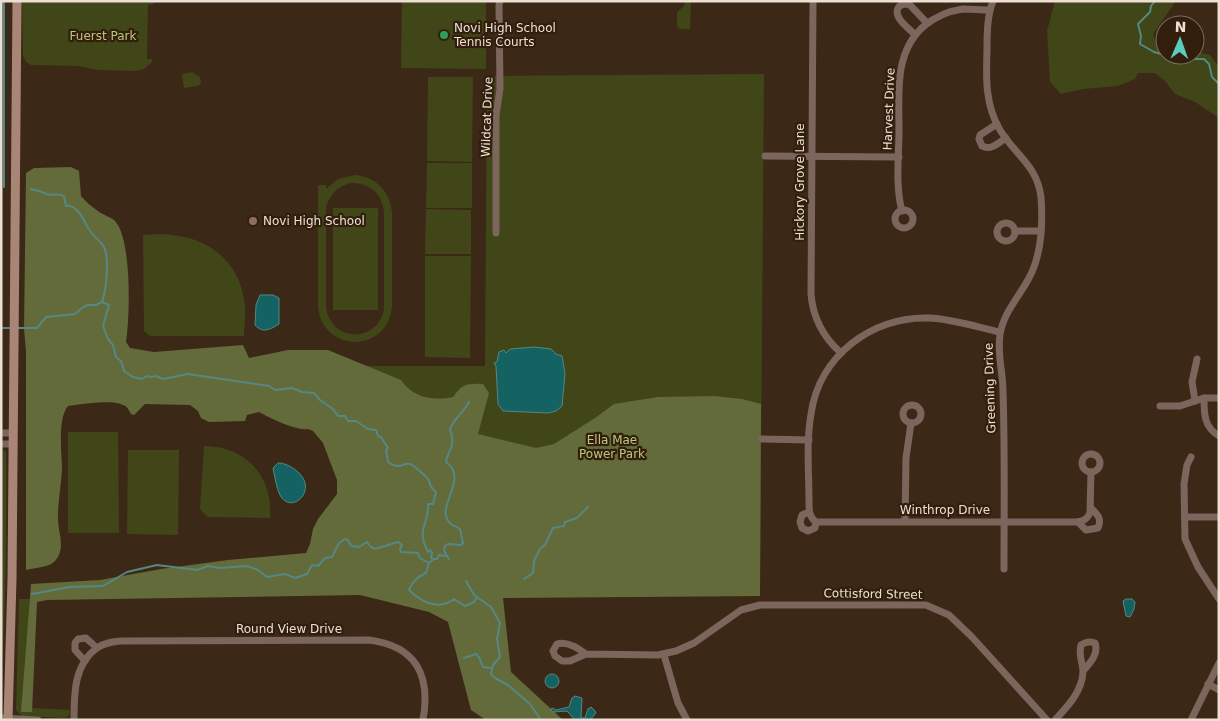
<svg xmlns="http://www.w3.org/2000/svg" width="1220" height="721" font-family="'DejaVu Sans',sans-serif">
<rect width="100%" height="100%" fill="#3b2816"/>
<!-- green -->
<g fill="#404617" fill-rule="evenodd">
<polygon points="22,1 155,1 153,4 148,5 147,59 152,59 152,62 144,69 136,71 99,70 77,66 31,65 26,62 23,56"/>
<polygon points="402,1 486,1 486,69 401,68"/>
<polygon points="686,1 691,1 690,29 680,29 677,26 677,12 684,6"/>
<polygon points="1055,1 1176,1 1153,34 1158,47 1165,49 1165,55 1195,55 1195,51 1210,55 1219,67 1219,118 1195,102 1175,94 1165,81 1155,73 1138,73 1135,79 1118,86 1083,89 1061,94 1050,82 1047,31"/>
<polygon points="192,72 200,77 201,83 198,86 184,88 182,74"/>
<polygon points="764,74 760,596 503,597 366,366 485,366 487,76"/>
<polygon points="428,77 473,77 472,162 427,161"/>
<polygon points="427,163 472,163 472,208 426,208"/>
<path d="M355 175C376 177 390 191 392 212V305C389 354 322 354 318 306V185H326V189L338 179ZM350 183C369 182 383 194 384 212V310C376 345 329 341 326 306V208C329 195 337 187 350 183Z"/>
<rect x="333" y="208" width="45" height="102"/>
<polygon points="426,209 471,210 471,254 425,254"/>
<path d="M160 234C205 235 240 258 245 306 246 315 244 326 244 336H150L144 331 143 235Z"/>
<polygon points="425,256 471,256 470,358 425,357"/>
<polygon points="68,432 118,432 119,533 68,533"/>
<path d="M204 446C246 446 273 476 270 518L207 517 200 509Z"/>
<path d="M1 448 6 452C7 529 6 606 1 683Z"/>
<polygon points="128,450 179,450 178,535 127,534"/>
<polygon points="19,599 30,599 32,712 32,708 70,710 69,715 66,718 22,716 16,710"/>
</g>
<!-- forest -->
<path fill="#636b3a" d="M71 167 79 171 81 196C86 202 92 207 98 211 103 215 111 217 115 221 132 239 130 317 126 342L130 348 154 352 243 345 249 358 288 350H328L401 380C413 398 433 401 453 397 462 384 468 383 483 384L489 393 478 434 536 448 554 444 595 418 614 404 658 397 714 396 742 399 761 404 760 596 503 598 511 672 563 720H486L471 710 448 622 429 612 360 595 47 600 37 602 32 712H21L31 584 100 580 161 569 228 560 306 553 310 544 313 529 318 519 337 494V480L323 443 313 431 308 429C296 431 270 418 259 412L247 415 245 421 209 422 201 418 198 411 190 405 145 404 134 415 131 414C129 410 127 406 123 405 113 399 80 404 68 406 57 419 62 454 62 470 61 486 58 501 58 516 57 532 67 547 55 561 50 567 35 568 26 570V351L24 329 26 173 34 168Z"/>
<!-- water -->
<g fill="#146262" stroke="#558884">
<path d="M260 295H273L279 298V324C271 329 263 334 255 325L256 305Z"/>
<polygon points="534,347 551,349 556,354 562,356 565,373 562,406 556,411 548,413 503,411 498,404 496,366 494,363 497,362 499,352 504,350 506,353 510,349"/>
<path d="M278 463C285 463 293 467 299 473 318 492 290 515 280 495 276 487 275 477 273 468Z"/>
<polygon points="1126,599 1132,599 1135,602 1134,609 1130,617 1126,616 1123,601"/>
<circle cx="552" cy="681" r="7"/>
<polygon points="575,696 582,698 581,718 585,718 588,709 591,707 595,711 596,713 590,720 575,720 567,711 553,712 551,710 552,708 556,710 569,707 572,698"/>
</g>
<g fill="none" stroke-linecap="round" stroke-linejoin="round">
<!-- stream -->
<g stroke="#558884" stroke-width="2">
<polyline points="1155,1 1151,6 1150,12 1138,24 1141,36 1140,44 1154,52 1165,55"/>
<polyline points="1165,55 1182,63 1191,59 1204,59 1209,64 1212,77 1219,84"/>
<polyline points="1219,95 1219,105"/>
<polyline points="4,187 4,1"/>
<path d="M102 302 109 305 103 326 108 339 113 345 116 357 121 361 124 371 133 377 142 379 147 376 151 377 156 376 163 379 188 374 269 386 275 390 292 388 302 392 314 393 320 400 333 409 338 416H345L348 421H356L368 429 376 430 378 436 381 437 388 448 386 450 388 462C402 471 401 462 410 464 412 464 427 477 428 479 431 485 430 488 436 492L433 504H428C430 525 415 527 428 552L430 550 432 553 431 558 434 559 429 563 426 573C417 577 413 581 409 590 421 602 439 611 454 599L465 606 474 602 477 597"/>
<polyline points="1,328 11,328"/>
<path d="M16 328H37L46 317 75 314 82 308 88 305H96L102 302C106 290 111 255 102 244 98 240 89 231 87 226 83 218 76 204 66 206L64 196C58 193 53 196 47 194 42 192 37 190 31 189"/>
<polyline points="434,559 437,559 439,555 445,556"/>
<path d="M449 559 444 551 445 546 448 544 461 545 463 543 460 529C456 526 452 526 449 522 437 508 462 485 452 468 451 466 448 464 446 462 449 446 456 448 450 429 454 419 463 413 469 402"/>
<polyline points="524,579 533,573 534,561 540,549 545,545 553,528 564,526 565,522 577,518 588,507"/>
<polyline points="466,581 474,595 491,607 500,623 497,639 500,657 493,665 491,674 495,678 508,685 530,704 541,720"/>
<polyline points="32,594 70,587 103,586 127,572 157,565 197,570 208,566 219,568 247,566 258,570 267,577 285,574 295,578 307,574 312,565 318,566 325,558 332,557 339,543 345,539 348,540 351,546 359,547 367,542 371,547 375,549 398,542 402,545 400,549 401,552 418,553 420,558 429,563"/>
<polyline points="464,658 476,654 479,657 483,667 491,668"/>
</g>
<!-- street -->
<g stroke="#7c655d" stroke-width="7">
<path d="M813 1 811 294C813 319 823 337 841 353"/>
<path d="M993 1C987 17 987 33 987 50 986 78 985 105 1000 130 1015 155 1037 165 1041 197 1043 224 1042 254 1029 278 1019 297 1003 313 1000 335 997 354 1003 372 1003 391 1005 450 1004 510 1004 569"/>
<path d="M915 35C910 29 893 18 898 8 900 4 905 4 909 4L927 23"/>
<path d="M997 124 980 135 979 139 982 146C991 151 998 143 1006 138"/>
<polyline points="765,156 899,157"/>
<circle cx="904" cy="219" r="9"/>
<path d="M902 211C895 185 899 156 899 130 899 93 894 52 924 26 935 17 948 11 963 9 971 9 981 10 989 10"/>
<circle cx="1006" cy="232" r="9"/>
<polyline points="1015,231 1041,231"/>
<polyline points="496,233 496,115 500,89 499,5 500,1"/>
<path d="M1000 332C977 327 953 319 929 318 872 316 819 356 811 414 806 443 809 473 809 502 809 510 809 517 816 522H1077C1084 521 1087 519 1090 513L1091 472"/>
<path d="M1204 398C1204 414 1204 427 1219 436"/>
<polyline points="1195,401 1192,382 1197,359"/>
<circle cx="912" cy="414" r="9"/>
<polyline points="1160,406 1180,406 1204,398 1219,398"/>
<polyline points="1,433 13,433"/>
<polyline points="762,439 809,440"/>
<polyline points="1,444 13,444"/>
<circle cx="1091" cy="463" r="9"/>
<polyline points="1191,457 1187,465 1184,484 1185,539 1198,567 1219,599"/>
<polyline points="809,512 802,515 800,522 802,528 808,531 815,528 816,522"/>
<polyline points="1185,517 1219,517"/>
<polyline points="905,521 906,458 911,423"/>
<path d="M1078 522 1086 530 1098 528C1102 519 1098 515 1091 508"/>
<path d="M586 654C578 648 567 641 557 644L553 651 555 656 562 661H570L586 654 658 655 676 651 694 643 741 610 760 605H926L949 615 972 637 1047 720"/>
<polyline points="664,655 678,703 687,720"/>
<polyline points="85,661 75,650 75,643 78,639 86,638 97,648"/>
<polyline points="1208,684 1219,690"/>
<polyline points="1,718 38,720"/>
<path d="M74 720C74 694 74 664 97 648 104 643 112 642 120 641L369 640C416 646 431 675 423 720"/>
<path d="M1055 720C1067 707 1082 692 1083 672 1083 663 1078 655 1081 645 1086 642 1089 641 1095 643 1099 654 1090 663 1083 671"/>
<polyline points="1191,720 1219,663"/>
</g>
<!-- secondary -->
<polyline stroke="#a98578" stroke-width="9" points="8,720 12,579 17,1"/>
</g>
<!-- markers -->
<circle fill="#2e9e5b" stroke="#311e0c" stroke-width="2" cx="444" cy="35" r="5"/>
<circle fill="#8d6e63" stroke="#311e0c" stroke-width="2" cx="253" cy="221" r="5"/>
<g text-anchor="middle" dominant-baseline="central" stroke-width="4.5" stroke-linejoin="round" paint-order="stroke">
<!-- poi labels -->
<g font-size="12" fill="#ece0d5" stroke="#311e0c" text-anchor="start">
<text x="454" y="28">Novi High School<tspan x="454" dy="14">Tennis Courts</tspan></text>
<text x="263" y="221">Novi High School</text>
</g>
<!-- park labels -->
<g font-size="12" fill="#bcc97c" stroke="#311e0c">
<text x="103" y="36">Fuerst Park</text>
<text x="612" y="440">Ella Mae<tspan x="612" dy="14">Power Park</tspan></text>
</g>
<!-- street labels -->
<g font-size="12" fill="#ece0d5" stroke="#311e0c">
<text transform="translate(889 109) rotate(-88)">Harvest Drive</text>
<text transform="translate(487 117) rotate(-88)">Wildcat Drive</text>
<text transform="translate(800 182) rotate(-90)">Hickory Grove Lane</text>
<text transform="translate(990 388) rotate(-92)">Greening Drive</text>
<text x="945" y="510">Winthrop Drive</text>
<text transform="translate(873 594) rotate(1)">Cottisford Street</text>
<text x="289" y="629">Round View Drive</text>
</g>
</g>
<!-- border -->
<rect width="1220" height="721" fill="none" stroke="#ece0d5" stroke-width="5"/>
<!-- north arrow -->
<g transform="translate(1180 40) rotate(2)"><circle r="24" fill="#311e0c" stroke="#7c6c5c"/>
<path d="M0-4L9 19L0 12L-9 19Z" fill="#5bcebb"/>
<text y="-8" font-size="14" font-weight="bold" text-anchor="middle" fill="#ece0d5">N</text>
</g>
</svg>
